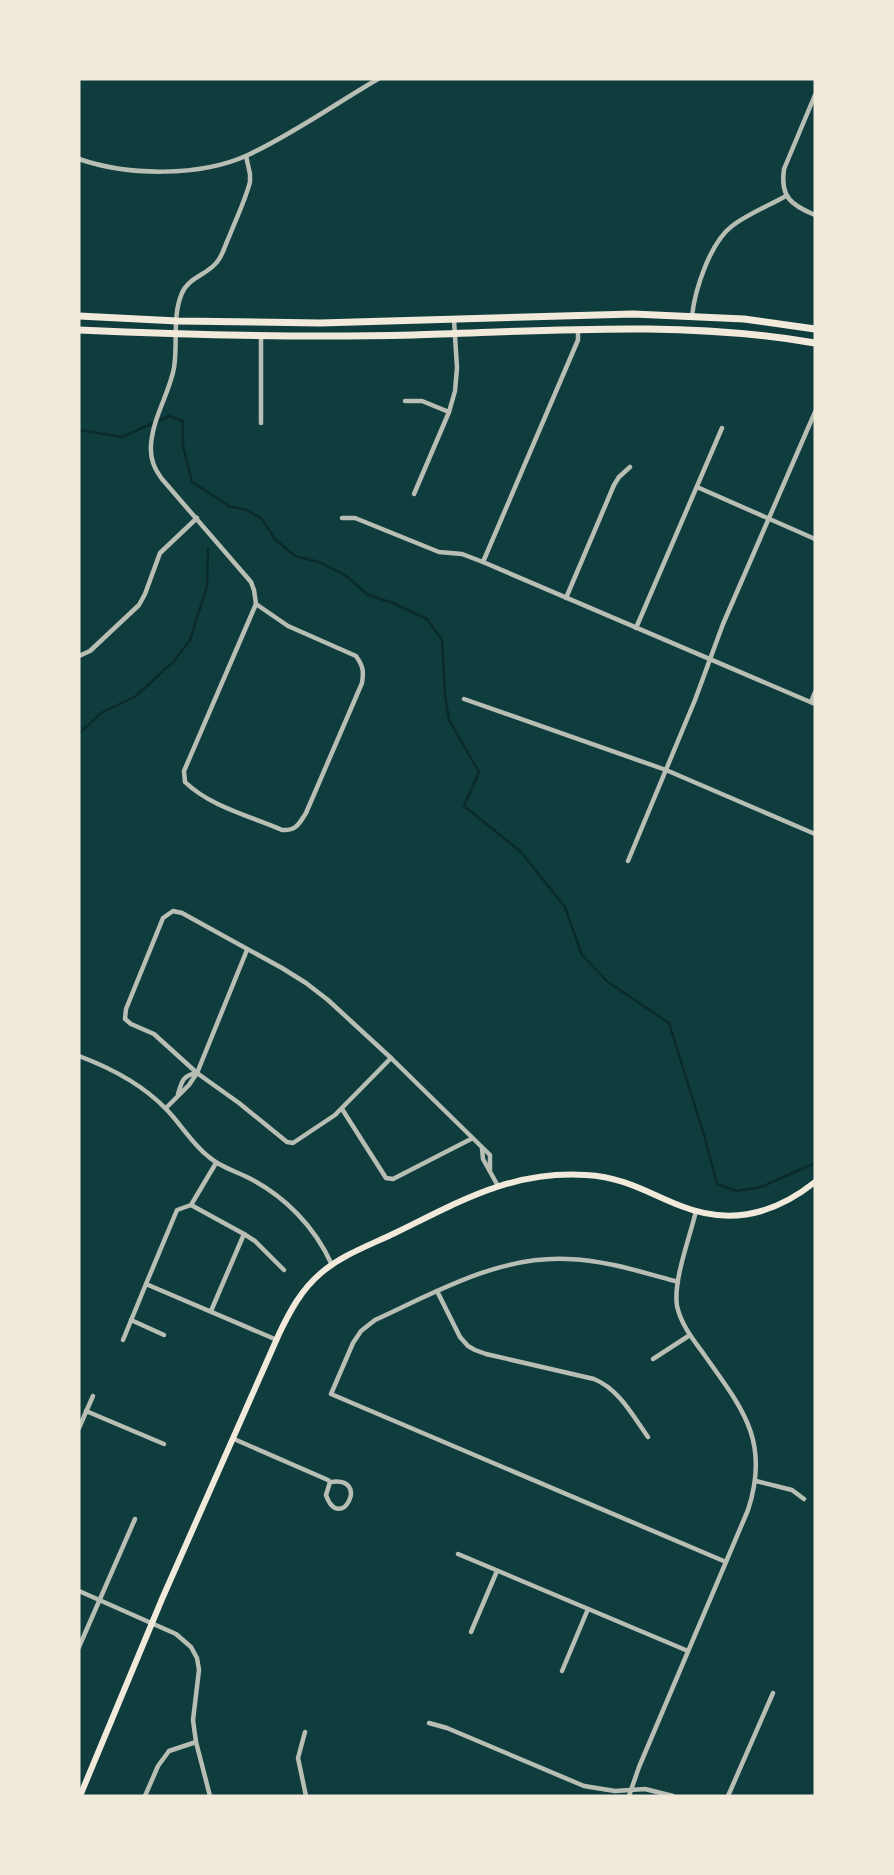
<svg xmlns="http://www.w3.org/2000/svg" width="894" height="1875" font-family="Montserrat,sans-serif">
<rect width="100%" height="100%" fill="#0f3d3e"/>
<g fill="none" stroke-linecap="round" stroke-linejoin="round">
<!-- stream -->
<g stroke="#0a2a2b" stroke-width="2.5">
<polyline points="79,430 122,437 169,416 183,421 183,446 192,482 229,506 246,510 261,518 275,539 295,556 319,562 345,575 368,595 393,603 427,619 442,640 445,695 449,720 479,772 464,806 521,852 565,907 582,955 608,982 669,1023 704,1135 717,1184 737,1191 761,1187 815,1163"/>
<polyline points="79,734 101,713 136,696 174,661 190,640 207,586 208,548"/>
</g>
<!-- minor -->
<g stroke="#b8beb3" stroke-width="4.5">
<path d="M815 95 784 169C780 197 791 205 815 215"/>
<path d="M246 156 250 174V182C245 201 236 219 229 237 225 245 223 255 217 262 207 275 189 277 182 293 172 316 178 344 174 368 169 394 153 417 151 445 150 459 154 468 162 479L251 582 254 590 256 604"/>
<path d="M79 159C128 176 200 177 248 155 293 134 335 104 378 79"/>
<path d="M692 316C695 289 710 243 732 226 748 214 768 206 786 196"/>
<polyline points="261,337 261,423"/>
<polyline points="405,401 422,401 449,412"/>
<polyline points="697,487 815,539"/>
<polyline points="414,494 449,412 455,391 457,368 454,320"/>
<polyline points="342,518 355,518 439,552 462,554 483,562 815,704"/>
<polyline points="483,562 578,340 578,329"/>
<polyline points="566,598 614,485 619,477 630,467"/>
<path d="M256 604 288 626 356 656C363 666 364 671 362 683L306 813C299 824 296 831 282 830 250 816 211 807 185 782L184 771Z"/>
<polyline points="636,628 722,428"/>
<polyline points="79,656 90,651 139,605 145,594 160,553 197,518"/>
<polyline points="464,699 666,770 815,834"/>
<polyline points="811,702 815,692"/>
<polyline points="628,861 695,700 723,624 815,412"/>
<polygon points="173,911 182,913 282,968 306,983 328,1000 391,1058 335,1115 293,1143 287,1142 239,1103 197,1073 154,1034 131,1024 125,1019 126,1009 163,918"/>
<path d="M79 1056C111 1068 142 1084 166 1109 181 1124 192 1144 209 1157 220 1167 235 1171 247 1177 285 1196 315 1227 332 1265"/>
<polyline points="391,1058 490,1155 490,1170"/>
<path d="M178 1094C182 1082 182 1076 196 1073"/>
<polyline points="166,1108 189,1085 197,1073 247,950"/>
<polyline points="342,1109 386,1178 393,1179 471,1139"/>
<polyline points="482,1148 483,1159 498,1186"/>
<polyline points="191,1205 244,1234"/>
<path d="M678 1282C641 1272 605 1260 567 1259 498 1256 436 1292 375 1320L361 1331 353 1343 331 1394 726 1562"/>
<polyline points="146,1284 177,1210 191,1205 216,1163"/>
<path d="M437 1291 460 1337 468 1346 475 1350 486 1354 594 1379C619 1389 633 1416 648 1437"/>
<polyline points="211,1311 244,1234 255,1241 284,1270"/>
<polyline points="131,1320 164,1335"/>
<polyline points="123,1340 146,1284 277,1340"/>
<polyline points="653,1359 690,1335"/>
<polyline points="86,1411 164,1444"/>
<polyline points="79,1428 93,1396"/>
<path d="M234 1439 328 1480 330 1482C372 1475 340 1535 326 1495L330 1482"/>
<polyline points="756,1481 792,1490 804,1499"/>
<polyline points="458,1554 688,1651"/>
<polyline points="79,1591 176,1634 191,1647 197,1658 199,1670 193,1720 196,1742 210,1796"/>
<polyline points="471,1632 497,1571"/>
<polyline points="79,1647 135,1519"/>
<polyline points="562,1671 588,1609"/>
<polyline points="429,1723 447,1728 584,1786 615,1791 645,1789 673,1796"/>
<polyline points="305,1732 298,1758 306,1796"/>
<polyline points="145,1796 158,1766 169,1751 196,1742"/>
<path d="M629 1796 639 1767 748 1510C771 1440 741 1407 703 1353 692 1338 681 1324 677 1306 673 1280 690 1237 696 1211"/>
<polyline points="728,1796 773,1693"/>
</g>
<!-- secondary -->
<path stroke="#f1e9da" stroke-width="6" d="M80 1796 162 1599 279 1334C290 1311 301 1290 321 1273 342 1255 370 1245 395 1233 459 1202 512 1170 586 1175 624 1177 648 1193 681 1206 731 1226 775 1214 815 1182"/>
<!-- primary -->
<g stroke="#f1e9da" stroke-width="7">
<polyline points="79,316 177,321 320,323 633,314 744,319 815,329"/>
<path d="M79 330C190 335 301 338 413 335 547 331 682 320 815 343"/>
</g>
</g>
<!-- border -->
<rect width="894" height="1875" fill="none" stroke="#f1e9da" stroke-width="161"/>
</svg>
